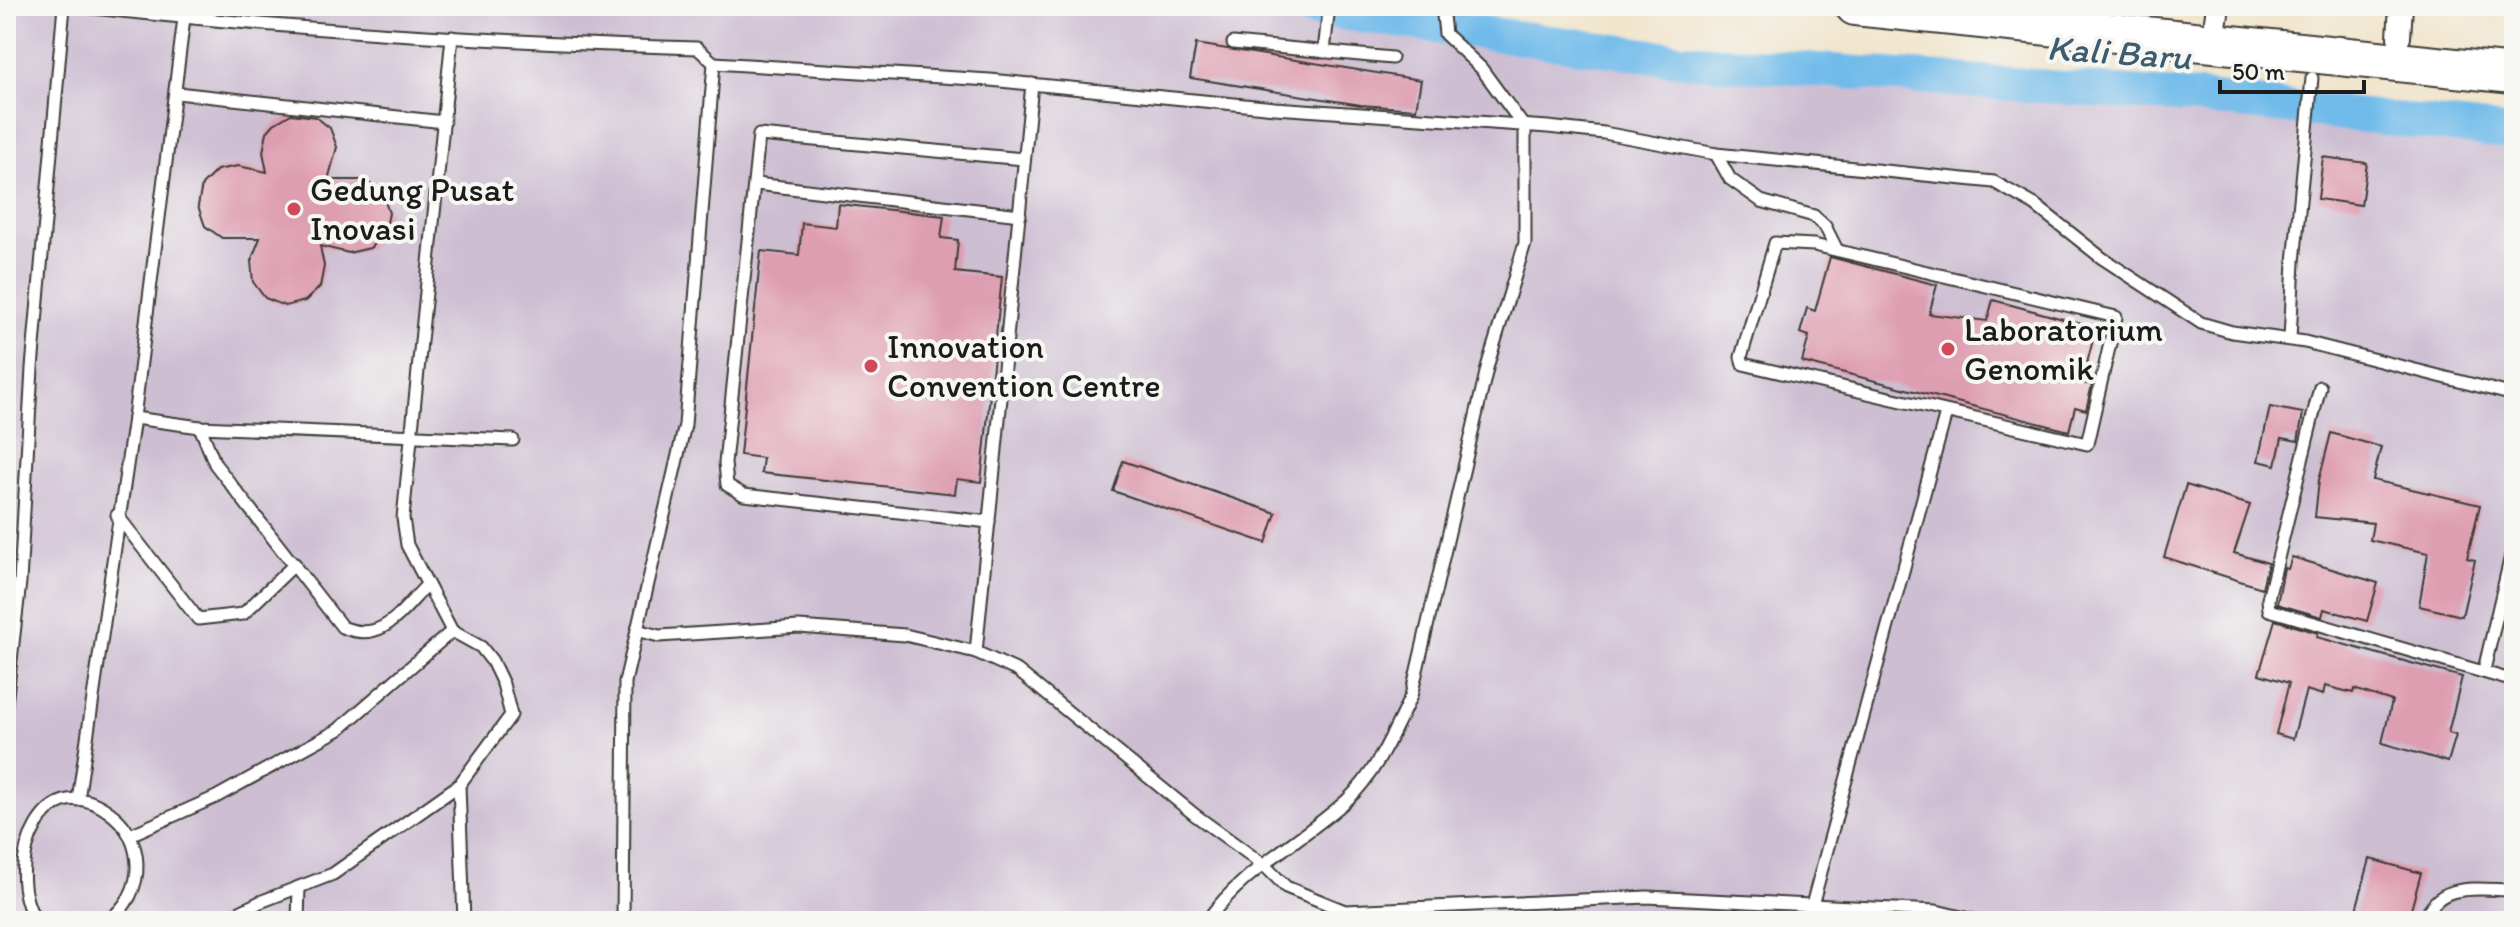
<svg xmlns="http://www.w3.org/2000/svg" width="2520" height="927" font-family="Itim,sans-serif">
<rect width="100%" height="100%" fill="#f6f6f2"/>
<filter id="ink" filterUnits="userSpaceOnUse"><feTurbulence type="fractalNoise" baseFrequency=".0125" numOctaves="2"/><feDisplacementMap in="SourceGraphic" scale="16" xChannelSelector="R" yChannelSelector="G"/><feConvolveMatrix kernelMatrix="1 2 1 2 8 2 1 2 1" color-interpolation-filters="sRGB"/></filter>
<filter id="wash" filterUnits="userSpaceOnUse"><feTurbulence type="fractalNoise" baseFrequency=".006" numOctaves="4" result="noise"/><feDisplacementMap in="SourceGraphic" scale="32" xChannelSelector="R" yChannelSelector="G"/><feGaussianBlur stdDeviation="1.8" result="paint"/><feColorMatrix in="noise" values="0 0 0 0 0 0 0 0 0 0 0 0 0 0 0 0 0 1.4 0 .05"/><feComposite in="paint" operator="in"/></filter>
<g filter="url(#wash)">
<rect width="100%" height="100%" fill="#f1e5cc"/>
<!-- industrial -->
<polygon fill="#cdbed2" points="6,6 1244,6 2514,124 2514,921 6,921"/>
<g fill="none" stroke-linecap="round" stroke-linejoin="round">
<!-- river -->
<polyline stroke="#71bbea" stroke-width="34" points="1288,6 1683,60 2214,99 2514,133"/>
</g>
<g id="blocks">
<!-- building -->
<g fill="#de9eb1">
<polygon points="1196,44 1421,80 1416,109 1361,105 1190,78"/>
<polygon points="291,114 316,117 330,128 337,147 328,180 365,180 382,193 389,213 385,233 370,248 349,253 320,246 324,266 320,287 305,301 285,306 265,298 253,282 251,261 260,238 222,238 205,226 198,206 202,185 217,170 238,166 267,172 263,152 267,132 274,124"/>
<polygon points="2323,157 2367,163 2361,205 2318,199"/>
<polygon points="838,204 944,216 941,238 958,240 955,272 1002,277 981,482 957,479 955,494 761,473 763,458 740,455 761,251 799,255 802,223 836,227"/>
<polygon points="1830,257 1937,285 1929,314 1987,321 1993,300 2096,328 2082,383 2092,385 2086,410 2075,407 2069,431 1802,362 1809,336 1800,333 1807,308 1815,311"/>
<polygon points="2270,407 2303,413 2298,441 2282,438 2276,465 2258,461"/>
<polygon points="2331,433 2381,447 2373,480 2480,505 2467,558 2475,560 2462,616 2419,606 2428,553 2370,540 2373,523 2315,517 2319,480"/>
<polygon points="1123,461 1276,513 1266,543 1113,491"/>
<polygon points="2186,485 2250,505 2234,553 2268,563 2262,588 2164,557"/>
<polygon points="2292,557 2378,583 2367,621 2324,609 2322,617 2277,604 2284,568 2288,569"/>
<polygon points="2275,620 2318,633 2317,637 2462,677 2448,733 2456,735 2448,762 2382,743 2392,701 2354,689 2353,693 2325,686 2323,695 2306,690 2293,739 2276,734 2289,683 2259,674"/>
<polygon points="2370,859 2421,873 2408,921 2353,921"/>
</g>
</g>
</g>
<g filter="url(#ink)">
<use href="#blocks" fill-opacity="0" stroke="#3c3a36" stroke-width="2"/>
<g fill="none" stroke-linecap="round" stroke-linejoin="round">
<!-- lane casing -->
<g stroke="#3c3a36" stroke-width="15">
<g id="lane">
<path d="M75 6C282 29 490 42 697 48L714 63 685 425 625 682 623 921"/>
<polyline points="452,37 403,518 407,545 452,631"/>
<polyline points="1233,43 1392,58"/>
<polyline points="1324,52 1329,6"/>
<polyline points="714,63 990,80 1275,108 1548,127 1604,133 1716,154 1994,182 2035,205 2102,258 2201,323 2232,332 2305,342 2514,395"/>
<polyline points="177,93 444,122"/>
<polyline points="1716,154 1730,179 1761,201 1814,216 1825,226 1837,250"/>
<polyline points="756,184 1020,215"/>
<polygon points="1775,243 1814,245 2116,317 2087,444 1743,364 1741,357"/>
<polyline points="2290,339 2294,262 2312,78"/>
<polyline points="2320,387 2268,599 2269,610 2514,681"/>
<polyline points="134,418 200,427 513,440"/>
<path d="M200 427 215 464 342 627C383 644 400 612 427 585"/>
<polyline points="117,515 198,619 243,614 295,564"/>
<polyline points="989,522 744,495 727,485 725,463 759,135 1024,159"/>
<polyline points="637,630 659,636 799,627 905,635 976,652 1018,671 1195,815 1264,865 1286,887 1345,911 1647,897 1936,911 1978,921"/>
<polyline points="976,652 1032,84"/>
<polyline points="2484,670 2514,543"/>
<polyline points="6,704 20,582 32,368 64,6"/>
<polyline points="459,785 464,921"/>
<polyline points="78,800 134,418 184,18"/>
<polyline points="130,835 216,797 338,730 452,631 481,647 492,661 503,684 511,715 459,785 333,874 260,902 222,921"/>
<polyline points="1812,905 1946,413"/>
<path d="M36 921C0 864 46 758 114 816 128 828 136 845 137 864 138 887 126 909 107 921"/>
<polyline points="298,921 299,887"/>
<path d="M1207 921C1241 871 1302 841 1347 800 1376 774 1394 731 1411 696L1488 364 1525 243V128L1481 68 1445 34 1442 6"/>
<path d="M2425 921C2436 880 2480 890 2514 890"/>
</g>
</g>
<!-- street casing -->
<g stroke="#3c3a36" stroke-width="26">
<g id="street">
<polyline points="2216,20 2218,6"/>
<polyline points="2399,37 2401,6"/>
</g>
</g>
<!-- highway casing -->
<g stroke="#3c3a36" stroke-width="42">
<polyline id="highway" points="1855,6 2514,74"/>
</g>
<!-- lane -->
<use href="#lane" stroke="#fff" stroke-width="11"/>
<!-- street -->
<use href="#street" stroke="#fff" stroke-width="22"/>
<!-- highway -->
<use href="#highway" stroke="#fff" stroke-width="38"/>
</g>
</g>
<!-- markers -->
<g fill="#d1495b" stroke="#f6f6f2" stroke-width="3">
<circle cx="294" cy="209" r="8"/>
<circle cx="1948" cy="349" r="8"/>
<circle cx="871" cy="366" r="8"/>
</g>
<g text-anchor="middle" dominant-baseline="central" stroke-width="8" stroke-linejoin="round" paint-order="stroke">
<!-- poi labels -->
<g font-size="34" fill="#1c1c1c" stroke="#f6f6f2" text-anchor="start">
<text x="310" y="189">Gedung Pusat<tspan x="310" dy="39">Inovasi</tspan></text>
<text x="1964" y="329">Laboratorium<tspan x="1964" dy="39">Genomik</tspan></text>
<text x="887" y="346">Innovation<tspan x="887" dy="39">Convention Centre</tspan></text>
</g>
<!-- water labels -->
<g font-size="36" font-style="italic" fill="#3e5c6e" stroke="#f6f6f2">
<text transform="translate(2119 52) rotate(4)">Kali Baru</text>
</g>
</g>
<!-- margin -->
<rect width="2520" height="927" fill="none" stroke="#f6f6f2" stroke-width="32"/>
<!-- scale -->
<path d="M2220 80v12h144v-12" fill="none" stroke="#1c1c1c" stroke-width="4"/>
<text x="2232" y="80" font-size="24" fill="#1c1c1c" stroke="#f6f6f2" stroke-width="6" paint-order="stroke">50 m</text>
</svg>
